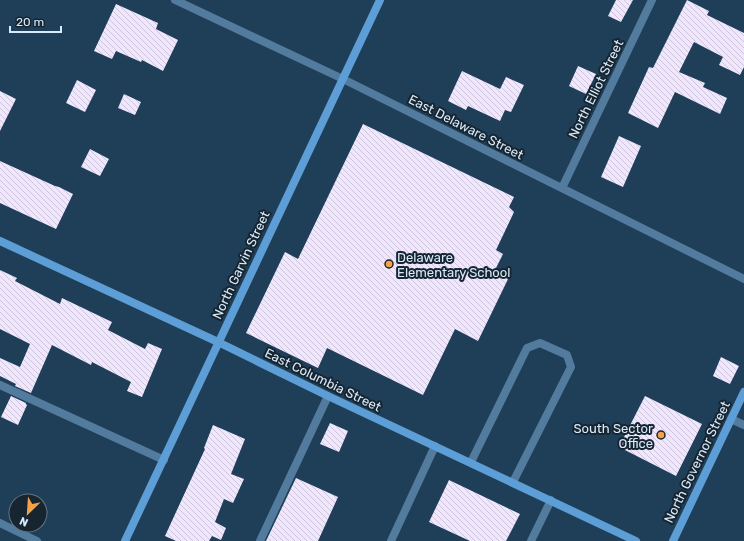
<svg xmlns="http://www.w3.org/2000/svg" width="744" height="541" font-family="Rubik,sans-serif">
<defs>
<pattern id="building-back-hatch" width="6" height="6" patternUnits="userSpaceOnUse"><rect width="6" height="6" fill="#f0e6fd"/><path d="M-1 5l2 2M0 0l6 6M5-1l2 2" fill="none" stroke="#cdc6d9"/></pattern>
</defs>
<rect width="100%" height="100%" fill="#1f3f59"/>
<!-- building -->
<g fill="url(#building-back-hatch)">
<polygon points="616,0 633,0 621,22 608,16"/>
<polygon points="687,0 709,11 707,15 744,33 744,67 740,75 719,65 723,57 694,42 679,72 705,83 703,87 727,98 720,114 675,92 658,128 628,113 649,67 653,68"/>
<polygon points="116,4 158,23 156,29 178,40 163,71 142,60 141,62 116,51 112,59 94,51"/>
<polygon points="578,66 596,74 586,94 569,86"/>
<polygon points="462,71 500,89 506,77 524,85 511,112 505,110 500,121 468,106 466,110 448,101"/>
<polygon points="77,80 96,90 85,112 66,103"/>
<polygon points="0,91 16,99 0,131"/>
<polygon points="124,94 141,102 135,115 118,108"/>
<polygon points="363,124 514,197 509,207 514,212 496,250 503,254 495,270 509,277 478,341 455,329 423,395 327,348 318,368 246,333 285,252 298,259"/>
<polygon points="619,136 641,146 623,187 601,177"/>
<polygon points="90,149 109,159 100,176 81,167"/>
<polygon points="0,161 55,186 59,187 73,194 56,229 0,203"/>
<polygon points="0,270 17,278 15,281 60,304 62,298 112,322 108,330 145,349 148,343 162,349 142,397 127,391 131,382 92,362 91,365 52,345 31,393 15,386 16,384 0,376 0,358 20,367 30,344 0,329"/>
<polygon points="721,357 739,366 730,384 713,376"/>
<polygon points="11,396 26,403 26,404 27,405 18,425 1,417"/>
<polygon points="645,396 702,424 676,476 619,447"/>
<polygon points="330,423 348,431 339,452 320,444"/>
<polygon points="213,425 245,439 231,474 244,479 233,503 224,499 215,522 226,528 221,540 212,536 209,541 176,541 165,536 205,449 204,448"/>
<polygon points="296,478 338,497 318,541 266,541"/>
<polygon points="449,480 520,514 506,541 470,541 429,522"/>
</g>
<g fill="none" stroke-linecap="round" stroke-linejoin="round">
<!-- service -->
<g stroke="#537b9e" stroke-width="8">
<polyline points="0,385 164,460"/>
<polyline points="731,419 744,425"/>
<polyline points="471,462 527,348 540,343 567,355 571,367 513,482"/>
<polyline points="260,541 328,396"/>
<polyline points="531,541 551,500"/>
</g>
<!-- minor -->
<g stroke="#537b9e" stroke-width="8">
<polyline points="175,0 343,79 744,279"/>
<polyline points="562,188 652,0"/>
<polyline points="0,523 37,541"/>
<polyline points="391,541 435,446"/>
</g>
<!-- secondary -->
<g stroke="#5c9ed5" stroke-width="8">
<polyline points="0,241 218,342 328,396 636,541"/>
<polyline points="125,541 380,0"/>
<polyline points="673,541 744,392"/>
</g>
</g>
<!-- markers -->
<g fill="#f5a246" stroke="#172531" stroke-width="1.5">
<circle cx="389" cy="264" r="4"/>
<circle cx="661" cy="435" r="4"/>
</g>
<g text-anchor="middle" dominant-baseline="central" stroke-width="4" stroke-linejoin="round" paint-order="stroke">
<!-- street labels -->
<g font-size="13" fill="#d8ebfb" stroke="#172531">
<text transform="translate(596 89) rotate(-64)">North Elliot Street</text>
<text transform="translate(466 127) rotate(27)">East Delaware Street</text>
<text transform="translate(241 265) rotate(-65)">North Garvin Street</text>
<text transform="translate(323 380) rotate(26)">East Columbia Street</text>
<text transform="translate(697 462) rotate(-64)">North Governor Street</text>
</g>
<!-- poi labels -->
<g font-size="13" fill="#d8ebfb" stroke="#172531" text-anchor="start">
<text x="397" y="257">Delaware<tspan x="397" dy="15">Elementary School</tspan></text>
<text x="653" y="428" text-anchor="end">South Sector<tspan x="653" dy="15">Office</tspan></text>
</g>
</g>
<!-- north arrow -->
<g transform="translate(28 513) rotate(205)"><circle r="19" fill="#172531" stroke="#647482"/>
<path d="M0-3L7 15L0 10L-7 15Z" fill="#f5a246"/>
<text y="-6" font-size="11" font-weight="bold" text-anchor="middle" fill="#d8ebfb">N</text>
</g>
<!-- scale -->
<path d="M10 26v6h51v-6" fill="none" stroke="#d8ebfb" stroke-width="2"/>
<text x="16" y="26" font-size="12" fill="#d8ebfb" stroke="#172531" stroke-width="3" paint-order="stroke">20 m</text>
</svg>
